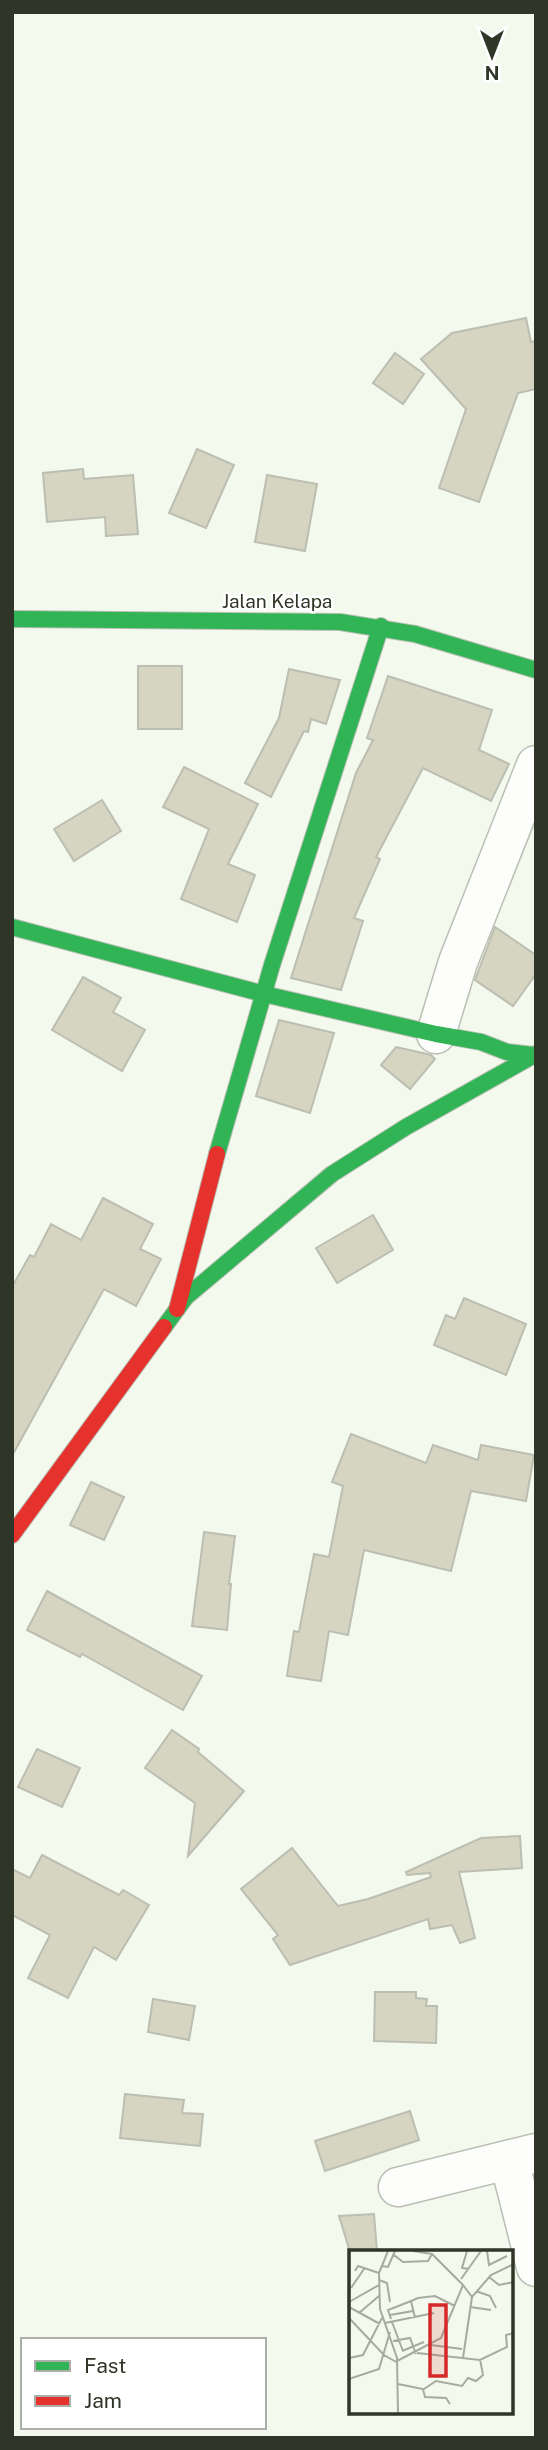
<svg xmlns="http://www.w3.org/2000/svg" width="548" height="2450" font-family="'Public Sans',sans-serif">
<rect width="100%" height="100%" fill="#f4f9ee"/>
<!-- building -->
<g fill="#d5d5c1" stroke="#bcbeb2" stroke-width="2">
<polygon points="526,318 531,342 536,341 536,389 518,393 479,502 439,488 466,409 421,359 452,333"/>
<polygon points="395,353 424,374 403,404 373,383"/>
<polygon points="197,449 234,465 206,528 169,513"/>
<polygon points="83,469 84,479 133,475 138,534 106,536 105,517 47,522 43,473"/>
<polygon points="267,475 317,484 305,551 255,542"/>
<rect x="138" y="666" width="44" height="63"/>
<polygon points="289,669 340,680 326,724 311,719 308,732 304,731 271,797 245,783 279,718"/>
<polygon points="388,676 492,710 479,750 509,764 491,801 423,768 376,857 380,859 354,918 363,921 341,990 291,978 356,773 373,740 367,738"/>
<polygon points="184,767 258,804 228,864 255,875 237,922 181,899 209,829 163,807"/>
<polygon points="102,800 121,831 74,861 54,829"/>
<polygon points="495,927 536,955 536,974 513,1006 475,980"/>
<polygon points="83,977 121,998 113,1012 145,1030 122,1071 52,1030"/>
<polygon points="279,1020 334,1033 310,1113 256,1096"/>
<polygon points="396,1047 431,1055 435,1059 410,1089 381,1065"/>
<polygon points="103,1198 153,1224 140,1249 161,1259 136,1306 104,1289 12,1456 12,1287 30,1255 34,1257 51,1224 81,1240"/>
<polygon points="373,1215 393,1250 337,1283 316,1248"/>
<polygon points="464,1298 526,1324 506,1375 434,1345 446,1315 455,1319"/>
<polygon points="351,1434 426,1463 433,1445 478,1460 481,1445 534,1455 526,1501 471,1491 451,1571 364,1550 348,1635 329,1631 321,1681 287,1676 294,1631 299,1632 314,1554 329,1557 343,1486 332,1482"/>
<polygon points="91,1482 124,1497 104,1540 70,1525"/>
<polygon points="204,1532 235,1536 229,1584 231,1584 227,1630 192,1626"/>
<polygon points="47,1591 202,1676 183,1710 82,1654 80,1657 27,1630"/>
<polygon points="172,1730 199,1749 198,1752 244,1791 188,1856 195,1803 145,1768"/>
<polygon points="37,1749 80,1768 62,1807 18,1787"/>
<polygon points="520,1836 522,1868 459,1872 475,1938 460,1943 452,1925 430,1929 428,1919 290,1965 273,1939 278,1935 241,1889 292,1848 338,1906 368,1899 431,1877 430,1873 407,1875 406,1872 481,1838"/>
<polygon points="42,1855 119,1895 123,1890 149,1905 116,1960 94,1947 68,1998 28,1978 50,1935 12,1915 12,1869 30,1878"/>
<polygon points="375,1992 416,1992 416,1998 427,1999 426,2006 437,2006 436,2043 374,2041"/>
<polygon points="153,1999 195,2006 189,2040 148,2032"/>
<polygon points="125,2094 184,2100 182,2113 203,2114 200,2146 120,2138"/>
<polygon points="410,2111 419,2140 325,2171 315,2141"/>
<polygon points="374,2214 377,2252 350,2252 339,2216"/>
</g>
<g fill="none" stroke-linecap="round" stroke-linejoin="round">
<!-- street casing -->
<g stroke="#babfb4" stroke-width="41">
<g id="street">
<polyline points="436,1034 458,962 536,765"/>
<polyline points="509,2160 536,2267"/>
<polyline points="398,2187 536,2153"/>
</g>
</g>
<!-- fast casing -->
<g stroke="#babfb4" stroke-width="18">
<g id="fast">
<polyline points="12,619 340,622 415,634 536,670"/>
<polyline points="12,927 264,994 436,1034 481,1042 507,1052 533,1055"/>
<polyline points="217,1154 272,965 381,626"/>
<polyline points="164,1327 186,1297 332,1174 406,1127 536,1054"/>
</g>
</g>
<!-- jam casing -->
<g stroke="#babfb4" stroke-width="18">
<g id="jam">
<polyline points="177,1309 217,1154"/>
<polyline points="12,1535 164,1327"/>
</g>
</g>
<!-- street -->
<use href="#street" stroke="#fdfefc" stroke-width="38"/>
<!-- fast -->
<use href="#fast" stroke="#30b455" stroke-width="16"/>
<!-- jam -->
<use href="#jam" stroke="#e5322d" stroke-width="16"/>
</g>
<g text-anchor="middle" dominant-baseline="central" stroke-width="5" stroke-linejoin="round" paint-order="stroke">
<!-- street labels -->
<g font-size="19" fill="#2f3527" stroke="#fff">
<text x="277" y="601">Jalan Kelapa</text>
</g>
</g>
<!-- overview -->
<g transform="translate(349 2250)">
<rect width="164" height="164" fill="#f4f9ee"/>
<path fill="none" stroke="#a5ab9e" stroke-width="2" d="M39 1 30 23 31 59 48 108 49 164M118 1 113 18 120 19M138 1 140 15 158 6M45 5 54 12 79 11 83 4M33 16 39 17 46 1M6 21 9 16 30 23M140 27 150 35 165 32M112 29 132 1M30 30 38 33 41 52M114 35 123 47 142 25 165 14M2 38 15 19M127 41 141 46 147 58M0 52 30 35M0 57 31 74M121 57 142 60M10 63 30 46M41 65 64 61M0 68 35 105 49 113M66 68 62 51 69 48 86 46 106 56M42 69 39 60 62 51M43 72 54 101M36 73 85 63M44 91 61 88 67 104M82 95 113 99M53 101 75 92M68 103 131 110 158 97 157 85 165 83M0 108 14 105 33 68M114 108 123 47M48 111 92 88 114 35 83 4 64 1M0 129 30 119 41 82M49 134 74 139 76 147 97 148 101 154M75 139 87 131 113 136 119 128 127 131 134 125 131 109"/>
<path fill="#d62828" fill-opacity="0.15" stroke="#d62828" stroke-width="3.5" d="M81 55H97V126H81Z"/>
<rect width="164" height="164" fill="none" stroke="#2f3527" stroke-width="3.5"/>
</g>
<!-- border -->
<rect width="548" height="2450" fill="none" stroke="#2f3527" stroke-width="28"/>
<!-- legend -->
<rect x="21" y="2338" width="245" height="91" fill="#ffffff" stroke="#acaea9" stroke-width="2"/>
<rect x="35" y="2361" width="35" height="10" fill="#30b455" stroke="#acaea9" stroke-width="2"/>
<text x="84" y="2373" font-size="21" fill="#2f3527">Fast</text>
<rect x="35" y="2396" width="35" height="10" fill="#e5322d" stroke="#acaea9" stroke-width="2"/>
<text x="84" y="2408" font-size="21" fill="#2f3527">Jam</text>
<!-- north arrow -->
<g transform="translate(492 56) rotate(180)" stroke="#ffffff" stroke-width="5" paint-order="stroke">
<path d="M0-5L12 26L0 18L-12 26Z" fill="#2f3527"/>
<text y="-10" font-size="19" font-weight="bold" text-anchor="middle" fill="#2f3527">N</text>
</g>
</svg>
